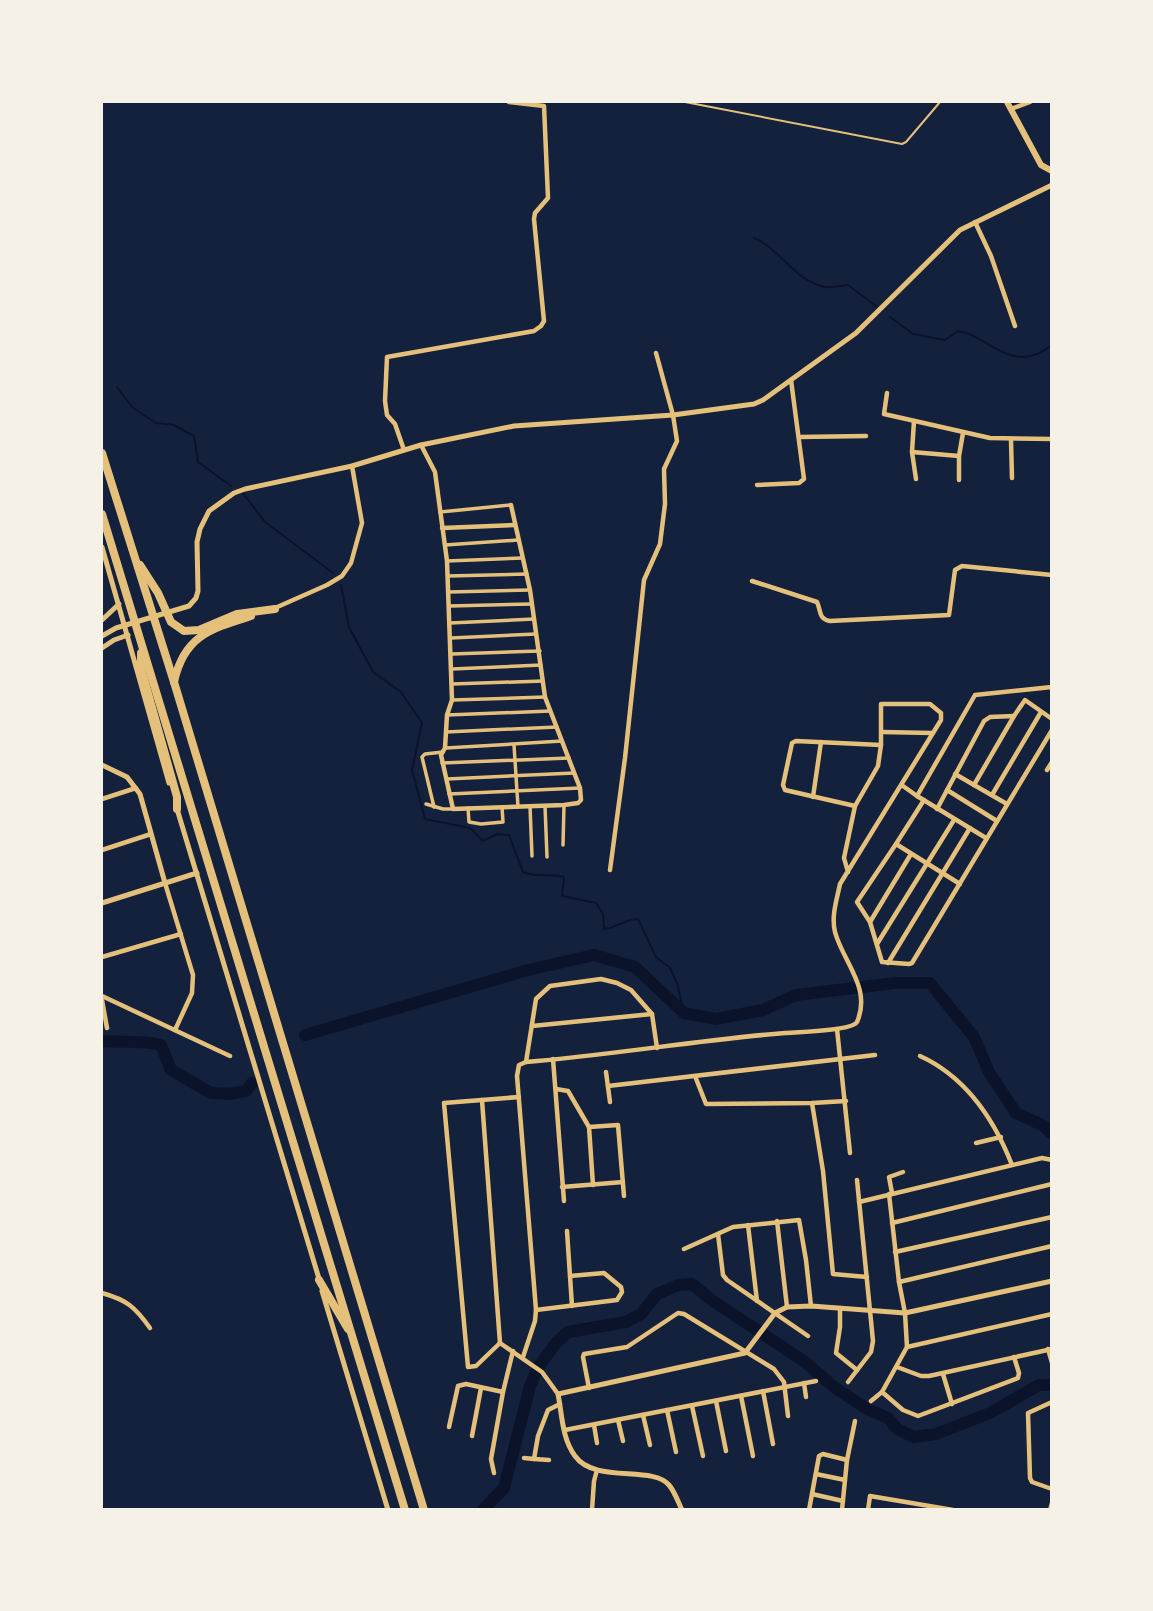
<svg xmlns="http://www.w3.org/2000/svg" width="1153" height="1611" font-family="Cabin,sans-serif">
<rect width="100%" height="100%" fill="#14213d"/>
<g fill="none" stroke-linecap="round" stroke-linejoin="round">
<!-- stream -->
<g stroke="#0b132b" stroke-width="2">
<path d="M754 238C780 249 793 278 821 286 828 289 840 286 848 285L876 306"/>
<path d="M890 317 913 334 945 340 958 331 967 333C999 347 1018 372 1052 345"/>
<polyline points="117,387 132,407 156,423 174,425 194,436 198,462 231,486"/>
<polyline points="243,493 265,522 333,573"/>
<path d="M341 585 349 627 373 672 401 692 422 723 412 770 425 819 470 828 483 841 497 834 509 835 523 872C535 878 551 873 564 877L562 896 596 903 603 914 604 929C617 928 625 919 638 919L656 957 670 968 677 983 684 1013"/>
</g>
<!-- river -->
<g stroke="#0b132b" stroke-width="12">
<polyline points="305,1035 528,970 594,955 635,967 684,1013 716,1019 763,1010 796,995 895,983 930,983 974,1037 989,1072 1016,1113 1044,1126 1052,1134"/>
<path d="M102 1041C122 1043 141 1040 161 1045L171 1070 211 1093 229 1094 246 1091 252 1083"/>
<polyline points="483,1510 504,1488 530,1386 539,1366 556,1343 568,1332 626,1322 641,1314 657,1294 678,1285 692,1284 713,1301 805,1362 834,1387 867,1409 888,1418 897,1429 914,1437 936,1434 990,1413 1039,1385 1052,1385"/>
</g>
<!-- service -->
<polyline stroke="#e5c07b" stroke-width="2" points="685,102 902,144 906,142 940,102"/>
<!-- pedestrian -->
<g stroke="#e5c07b" stroke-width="3.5">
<polyline points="440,512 511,505"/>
<polyline points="445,545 518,540"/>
<polyline points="447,561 523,558"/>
<polyline points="448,576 527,574"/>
<polyline points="449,592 530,590"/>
<polyline points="450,606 532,604"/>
<polyline points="450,623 534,619"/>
<polyline points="451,638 536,634"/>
<polyline points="452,654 540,651"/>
<polyline points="452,669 541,665"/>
<polyline points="452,684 543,681"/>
<polyline points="452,700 545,697"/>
<polyline points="447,715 550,711"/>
<polyline points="446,732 557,727"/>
<polyline points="514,745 518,807"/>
<polyline points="446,748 562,741"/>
<polyline points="442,763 569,758"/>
<polyline points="447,779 574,773"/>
<polyline points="449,794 580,788"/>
<polyline points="426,804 443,809 453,809"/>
<polyline points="530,806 532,856"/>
<polyline points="545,806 547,857"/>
<polyline points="434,807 422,757 425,754 443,752"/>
<polyline points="468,808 469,822 481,824 503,822 502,807"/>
<polyline points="563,845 564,805"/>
</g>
<!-- minor -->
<g stroke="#e5c07b" stroke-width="4.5">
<polyline points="1011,109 1030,102"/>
<polyline points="975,222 991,256 1015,326"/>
<polyline points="887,393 884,414 990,438 1052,439"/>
<polyline points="914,421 912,452 916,479"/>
<polyline points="799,437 866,436"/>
<polyline points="1011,440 1012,478"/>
<polyline points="421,445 435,472 447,561 452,700 447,715 445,748 441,755 453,809 564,805 578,803 581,800 580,788 545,697 530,590 511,505"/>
<polyline points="404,450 395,424 387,415 385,401 387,357 534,331 541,326 544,321 534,219 535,213 548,198 544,106 509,102"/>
<polyline points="912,452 959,456"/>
<polyline points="959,480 959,456 963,433"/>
<polyline points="757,485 799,483 804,479 791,380"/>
<polyline points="442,528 515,525"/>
<path d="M752 581 817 602C821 610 818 619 830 621L949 615 955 570 962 566 1052 575"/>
<polyline points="275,608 327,585 342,576 351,563 362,523 352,466"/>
<polyline points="882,732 932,733"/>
<polyline points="1047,770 1052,762"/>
<polyline points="955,774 1007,804"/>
<polyline points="974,785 1014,716 1025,700 1052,719"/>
<polyline points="903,786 917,796 975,695 1052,687"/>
<polyline points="947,790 997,821"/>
<polyline points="992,795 1041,712"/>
<polyline points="917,796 986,838"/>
<polyline points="813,797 821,742"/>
<polyline points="102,799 136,788"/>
<polyline points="924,800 896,844 960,884"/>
<polyline points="855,806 785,790 783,785 792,743 796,741 881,745"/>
<polyline points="937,809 984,721 990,717 1014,716"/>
<polyline points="896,844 857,902 870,922 882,962 909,964 912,963 1052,730"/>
<polyline points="102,850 151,834"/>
<polyline points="610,870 625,758 644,580 660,544 665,504 664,469 677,441 673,415 656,353"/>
<polyline points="165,883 193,975 192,993 175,1030"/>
<polyline points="870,922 911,854"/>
<polyline points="877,944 954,820"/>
<polyline points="102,957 181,934"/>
<polyline points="888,963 970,828"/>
<polyline points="102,996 230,1056"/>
<polyline points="102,1000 107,1028"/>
<polyline points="532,1026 652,1014"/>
<polyline points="837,1029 850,1153"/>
<path d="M920 1056C966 1077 994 1119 1012 1165"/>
<polyline points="553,1059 564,1201"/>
<polyline points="526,1062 536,999 550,986 601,979 617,983 631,990 652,1014 657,1048"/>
<polyline points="606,1072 610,1102"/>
<polyline points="695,1076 706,1104 812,1103 846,1101"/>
<polyline points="608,1086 875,1055"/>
<polyline points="556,1089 568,1091 589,1127 593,1185"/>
<polyline points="482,1100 500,1343"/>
<polyline points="812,1103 823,1171 833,1274 867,1277"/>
<polyline points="589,1127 618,1125 624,1196"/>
<polyline points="976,1143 1001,1137"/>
<polyline points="562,1187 623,1182"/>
<polyline points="892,1193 889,1177 903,1172"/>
<polyline points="859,1202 1042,1158 1052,1160"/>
<polyline points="777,1221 787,1307"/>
<polyline points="892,1223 1052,1184"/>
<polyline points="748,1225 757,1301"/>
<polyline points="567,1231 572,1306"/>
<polyline points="718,1234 723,1275 727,1280 808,1336"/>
<polyline points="684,1249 733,1227 799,1220 806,1260 811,1306"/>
<polyline points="895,1252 1052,1217"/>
<polyline points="899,1282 1052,1246"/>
<path d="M102 1293C127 1300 135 1307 150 1328"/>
<polyline points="840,1308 840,1327 836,1353 857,1370"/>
<polyline points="536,1310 617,1300 622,1292 621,1287 604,1273 570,1276"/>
<polyline points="500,1343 476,1366 468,1367 444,1103 519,1097"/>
<polyline points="500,1343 542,1372 558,1394"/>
<polyline points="907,1347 1052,1314"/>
<polyline points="1048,1349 1052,1363"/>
<path d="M523 1357 535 1321 536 1310 517 1076 519 1065 526 1062C612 1055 698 1040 785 1033 797 1032 852 1031 857 1022 872 988 843 962 835 932 831 916 837 899 840 884L941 720V713L930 704H881V745L878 766 855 806 844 858 848 872"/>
<polyline points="897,1367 921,1376 929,1376 1052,1349"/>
<polyline points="943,1374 952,1404"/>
<polyline points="848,1382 871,1352 873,1341 857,1180"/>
<polyline points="804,1383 806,1397"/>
<polyline points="589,1388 583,1357 584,1354 627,1347 678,1313 684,1314 774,1369 784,1382 788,1416"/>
<polyline points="763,1391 773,1444"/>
<polyline points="882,1392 903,1410 918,1416 1018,1378 1019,1373 1014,1357"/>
<polyline points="741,1396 753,1456"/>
<polyline points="716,1401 726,1451"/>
<polyline points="871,1401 882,1392 907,1347 905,1313 899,1282 889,1194"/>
<polyline points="1052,1402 1028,1413 1030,1478 1032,1482 1052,1489"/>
<polyline points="692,1406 703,1456"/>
<polyline points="667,1410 676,1452"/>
<polyline points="643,1415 650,1445"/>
<polyline points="618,1420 623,1441"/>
<polyline points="594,1425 597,1443"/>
<polyline points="449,1427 458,1386 466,1384 503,1392"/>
<polyline points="565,1430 816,1381"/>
<polyline points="472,1436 481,1388"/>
<polyline points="524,1458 534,1459 538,1436 548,1410 560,1404"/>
<polyline points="534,1459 549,1460"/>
<polyline points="494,1473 491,1459 503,1392 513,1351"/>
<polyline points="816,1474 845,1480"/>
<polyline points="812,1494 843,1501"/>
<polyline points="592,1510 594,1481 597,1470"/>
<polyline points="809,1510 819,1456 823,1454 847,1460 855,1421"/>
<polyline points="842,1510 847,1460"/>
<polyline points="868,1510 870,1496 953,1510"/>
<polyline points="1050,1510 1052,1503"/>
</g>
<!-- tertiary -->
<g stroke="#e5c07b" stroke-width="5">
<polyline points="102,547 169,783"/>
<polyline points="102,620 119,604"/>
<polyline points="102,636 116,628 189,606 196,598 198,591 197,542 200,529 209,511 234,493 245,489 352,466 421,445 514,426 673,415 754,404 763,400 856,333 960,230 1052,185"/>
<polyline points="102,648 114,640 128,635"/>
<polyline points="102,765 127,777 140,794 165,883"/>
<polyline points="177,809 320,1282"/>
<polyline points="102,903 197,873"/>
<polyline points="322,1291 388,1510"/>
<path d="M682 1510C678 1502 675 1492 669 1485 652 1465 595 1484 575 1456 562 1439 562 1414 558 1394L745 1353 775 1313 787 1307 811 1306 905 1313 1052 1281"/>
</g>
<!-- secondary -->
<polyline stroke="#e5c07b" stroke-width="6" points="1007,102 1041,165 1052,171"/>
<!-- motorway -->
<g stroke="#e5c07b" stroke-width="8">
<polyline points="102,453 174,682 424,1510"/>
<polyline points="102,514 405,1510"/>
<polyline points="140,565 158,593 171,622 184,631 199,630 237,614 275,609"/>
<polyline points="141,653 141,668 177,797 177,809"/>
<path d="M174 682C184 636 210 629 251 616"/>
<polyline points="319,1280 348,1329"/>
</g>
</g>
<!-- border -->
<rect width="1153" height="1611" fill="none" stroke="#f6f1e7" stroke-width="206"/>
</svg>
